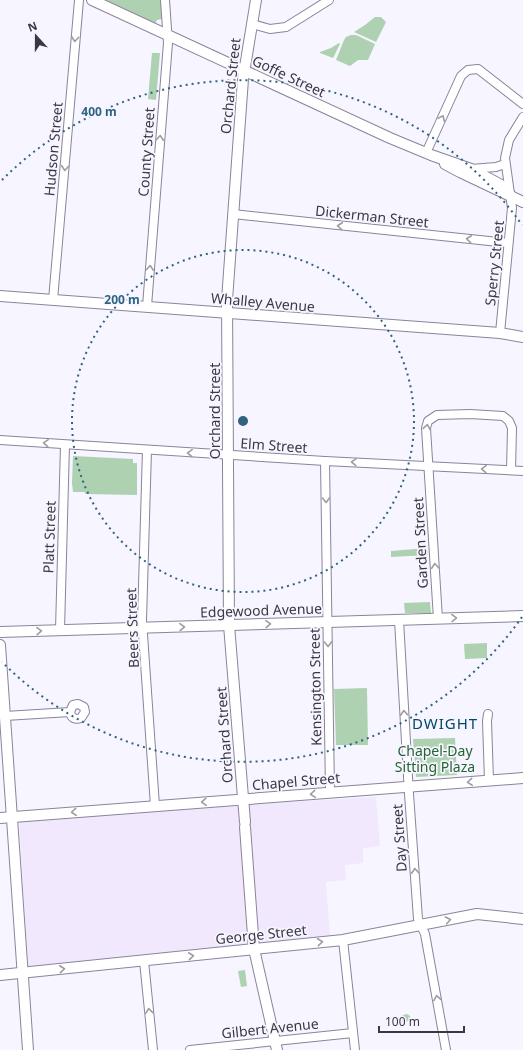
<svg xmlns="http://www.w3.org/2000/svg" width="523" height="1050" font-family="'Noto Sans',sans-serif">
<rect width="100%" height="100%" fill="#f7f5ff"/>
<!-- medical -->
<polygon fill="#f2e8fd" points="376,797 380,846 363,848 363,863 345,865 346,880 326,882 330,936 28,967 19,821 251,804"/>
<!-- green -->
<g fill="#add1b1">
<polygon points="102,0 161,0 162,19 157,20 155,24"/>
<polygon points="375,17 381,17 386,22 376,42 354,32 365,25"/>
<polygon points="351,35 356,35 375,44 368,60 358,60 350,66 336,60 344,40 346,37"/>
<polygon points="339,43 340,44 333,58 320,53 320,52 331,48"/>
<polygon points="152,53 160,53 156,100 148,99"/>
<polygon points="73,456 133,459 133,463 137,463 137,495 85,494 85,492 73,492 72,483"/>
<polygon points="427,548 428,555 391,557 391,551"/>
<polygon points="430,602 431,613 405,613 404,603"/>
<polygon points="487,643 487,658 465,659 464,644"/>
<polygon points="367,688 368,745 336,745 334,689"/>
<polygon points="455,738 457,775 416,777 413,739"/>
<polygon points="245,970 247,986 241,987 238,971"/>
<path d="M407 1014 410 1016 411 1019C407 1022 404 1023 400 1021V1017L403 1015Z"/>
</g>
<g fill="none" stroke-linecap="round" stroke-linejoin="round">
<!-- minor casing -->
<g stroke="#8a849a" stroke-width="10">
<g id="minor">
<polyline points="252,24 270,29 286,27 329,0"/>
<polyline points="426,153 461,76 468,70 478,69 523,104"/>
<polyline points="471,169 496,167 505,164"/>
<polyline points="233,214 508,243"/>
<polyline points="53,300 79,0"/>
<polyline points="147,306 168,43 165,0"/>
<polyline points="500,333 512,208 505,158 509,140 523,117"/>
<polyline points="0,440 325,461 523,471"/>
<polyline points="147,450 142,620 155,806"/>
<polyline points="325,461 330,792"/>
<polyline points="438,619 426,428 428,421 437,415 470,414 503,416 509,421 512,428 511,470"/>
<polyline points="399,620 409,794 418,919 425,934 446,1050"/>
<polyline points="60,630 65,445"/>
<polyline points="488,714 487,721 489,780"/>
<path d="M5 716 70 712 73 705 78 704 84 707 85 712 81 718C75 720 71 718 70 712"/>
<polyline points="343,940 355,1050"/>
<polyline points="144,961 153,1050"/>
<polyline points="190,1050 353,1033"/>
</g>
</g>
<!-- major casing -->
<g stroke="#8a849a" stroke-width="12">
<g id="major">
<polyline points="92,0 390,138 431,155 471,169 503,186 511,196"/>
<polyline points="445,164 460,172 523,202"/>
<polyline points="0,296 500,333 523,337"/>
<polyline points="0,632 523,616"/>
<polyline points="0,645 28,1050"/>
<polyline points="0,818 523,778"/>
<polyline points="245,822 229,625 227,300 243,79 256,0"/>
<polyline points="245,827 254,949 277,1050"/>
<polyline points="0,975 343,940 477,914 523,919"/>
</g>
</g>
<!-- minor -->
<use href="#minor" stroke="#fff" stroke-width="8"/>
<!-- major -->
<use href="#major" stroke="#fff" stroke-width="10"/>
</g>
<!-- one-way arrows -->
<defs><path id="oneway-chevron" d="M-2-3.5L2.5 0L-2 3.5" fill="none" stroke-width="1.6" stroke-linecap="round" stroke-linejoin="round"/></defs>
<g stroke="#9d9ca0">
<use href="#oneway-chevron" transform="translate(75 39) rotate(95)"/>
<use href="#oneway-chevron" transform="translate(442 118) rotate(-66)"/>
<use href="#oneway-chevron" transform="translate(160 138) rotate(-86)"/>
<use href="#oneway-chevron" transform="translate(65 168) rotate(95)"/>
<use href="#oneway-chevron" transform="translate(340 226) rotate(-174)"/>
<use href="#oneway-chevron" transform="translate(469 239) rotate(-174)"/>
<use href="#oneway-chevron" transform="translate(150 268) rotate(-86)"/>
<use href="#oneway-chevron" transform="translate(427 427) rotate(-80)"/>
<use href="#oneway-chevron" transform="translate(46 443) rotate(-176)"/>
<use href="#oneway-chevron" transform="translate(190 453) rotate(-177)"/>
<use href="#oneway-chevron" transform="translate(354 462) rotate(-177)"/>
<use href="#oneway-chevron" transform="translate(484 469) rotate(-177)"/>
<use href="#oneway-chevron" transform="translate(326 500) rotate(89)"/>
<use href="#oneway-chevron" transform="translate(435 566) rotate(-94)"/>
<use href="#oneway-chevron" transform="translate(454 618) rotate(-2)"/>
<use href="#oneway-chevron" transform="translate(268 624) rotate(-2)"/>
<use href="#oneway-chevron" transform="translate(182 627) rotate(-2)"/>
<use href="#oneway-chevron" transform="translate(39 631) rotate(-2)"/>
<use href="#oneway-chevron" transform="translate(328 644) rotate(89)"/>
<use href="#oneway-chevron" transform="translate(404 713) rotate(-94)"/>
<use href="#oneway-chevron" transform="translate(470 782) rotate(175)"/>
<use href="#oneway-chevron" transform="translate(313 794) rotate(175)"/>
<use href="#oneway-chevron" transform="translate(204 802) rotate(176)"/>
<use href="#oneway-chevron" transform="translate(74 812) rotate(175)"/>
<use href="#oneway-chevron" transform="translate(415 871) rotate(-94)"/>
<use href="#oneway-chevron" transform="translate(448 920) rotate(-11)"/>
<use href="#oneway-chevron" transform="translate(320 942) rotate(-6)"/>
<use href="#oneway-chevron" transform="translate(191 956) rotate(-6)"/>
<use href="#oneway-chevron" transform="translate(62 969) rotate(-6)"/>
<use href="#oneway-chevron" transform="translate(437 998) rotate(-100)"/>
<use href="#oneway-chevron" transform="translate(149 1011) rotate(-96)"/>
</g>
<!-- distance rings -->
<g fill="none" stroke="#306380" stroke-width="2" stroke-dasharray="2 4">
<circle cx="243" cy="421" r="171"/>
<path d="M522 617A341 341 0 0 1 2 662M2 180A341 341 0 0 1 522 225"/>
</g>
<g text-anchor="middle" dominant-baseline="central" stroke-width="3.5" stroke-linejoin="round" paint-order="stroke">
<!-- street labels -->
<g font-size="14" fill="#3b3842" stroke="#f7f5ff">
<text transform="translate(289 76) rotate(25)">Goffe Street</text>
<text transform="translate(230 86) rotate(-84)">Orchard Street</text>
<text transform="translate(53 149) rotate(-85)">Hudson Street</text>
<text transform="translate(146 152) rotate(-86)">County Street</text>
<text transform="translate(372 216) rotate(6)">Dickerman Street</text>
<text transform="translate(494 263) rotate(-84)">Sperry Street</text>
<text transform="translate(263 302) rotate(5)">Whalley Avenue</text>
<text transform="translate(214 411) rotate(-90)">Orchard Street</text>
<text transform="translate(274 445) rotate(4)">Elm Street</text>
<text transform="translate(49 537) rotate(-88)">Platt Street</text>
<text transform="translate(420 543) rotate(-93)">Garden Street</text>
<text transform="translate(261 610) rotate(-2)">Edgewood Avenue</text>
<text transform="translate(132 628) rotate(-92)">Beers Street</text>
<text transform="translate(315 687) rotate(-91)">Kensington Street</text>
<text transform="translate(224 735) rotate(-94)">Orchard Street</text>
<text transform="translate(296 781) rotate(-5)">Chapel Street</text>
<text transform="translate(399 838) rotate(-94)">Day Street</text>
<text transform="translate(261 934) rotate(-6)">George Street</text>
<text transform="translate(270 1028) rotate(-6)">Gilbert Avenue</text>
</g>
<!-- park labels -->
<g font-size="14" fill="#246432" stroke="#f7f5ff">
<text x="435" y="750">Chapel-Day<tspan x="435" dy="16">Sitting Plaza</tspan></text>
</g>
<!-- neighbourhood labels -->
<g font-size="15" letter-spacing="1" fill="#014766" stroke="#f7f5ff">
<text x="445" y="723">DWIGHT</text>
</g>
</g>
<circle cx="243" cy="421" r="6" fill="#306380" stroke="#f7f5ff" stroke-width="2"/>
<g font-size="12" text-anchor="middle" font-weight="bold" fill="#306380" stroke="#f7f5ff" stroke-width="3.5" stroke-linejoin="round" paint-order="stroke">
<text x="99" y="116">400 m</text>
<text x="122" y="304">200 m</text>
</g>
<!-- north arrow -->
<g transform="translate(36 36) rotate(339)" stroke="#f7f5ff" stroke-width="3" paint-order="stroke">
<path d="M0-3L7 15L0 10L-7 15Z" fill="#3b3842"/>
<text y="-6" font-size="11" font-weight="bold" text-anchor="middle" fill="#3b3842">N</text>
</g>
<!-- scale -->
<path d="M379 1026v6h85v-6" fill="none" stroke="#3b3842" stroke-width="2"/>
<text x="385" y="1026" font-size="12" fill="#3b3842" stroke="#f7f5ff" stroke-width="3" paint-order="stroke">100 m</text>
</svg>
